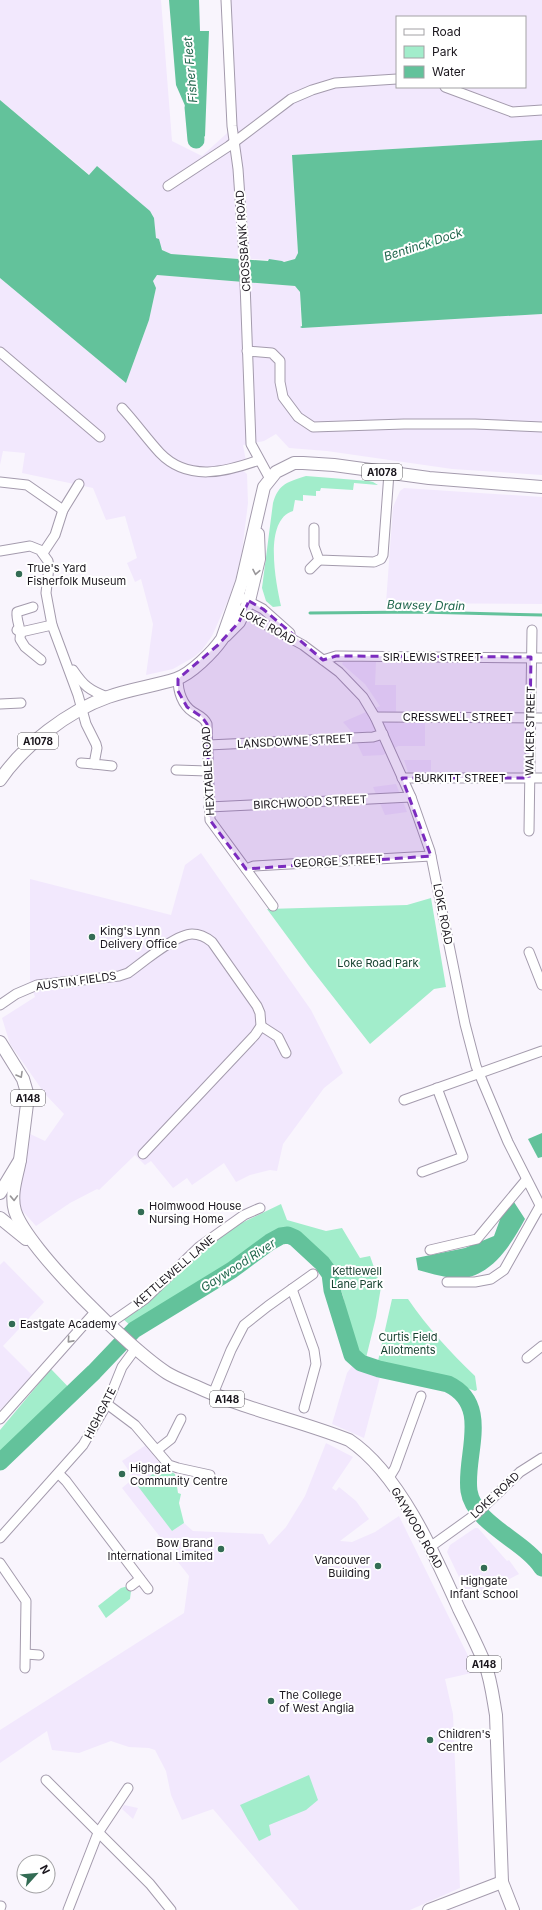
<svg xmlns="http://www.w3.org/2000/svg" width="542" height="1910" font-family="Inter,sans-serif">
<rect width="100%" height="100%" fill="#f9f5fd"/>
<!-- built -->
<g fill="#f2e8fd" fill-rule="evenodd">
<path d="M0 0H161L172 141 202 156 237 124 231 0H542V140L292 155 298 253 295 259 282 262 269 260 170 254 164 251 160 246 159 240 156 238 153 215 97 166 90 175 0 100ZM397 17H525V87H397Z"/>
<polygon points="157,275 295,286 300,292 301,326 302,328 542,314 542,475 452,469 327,451 289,448 276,434 264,441 243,445 246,461 239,467 247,474 248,503 242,551 235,581 229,598 212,636 202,650 194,657 173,669 146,675 153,624 141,579 135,582 127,563 137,558 125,516 106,520 93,488 22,473 25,453 3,451 0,465 0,278 126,383 149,320 156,288 153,281"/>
<polygon points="404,488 542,497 542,604 386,603 393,507 400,491"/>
<polygon points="343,662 376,662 375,685 396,685 396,710 398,723 425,723 425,746 398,746 383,755 363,756 351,731 343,722 380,706 365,684 342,664"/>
<polygon points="404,760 431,760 431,771 408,772"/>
<polygon points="396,784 407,812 385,815 373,787"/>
<polygon points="201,853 311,1010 343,1073 324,1088 283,1144 277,1171 270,1170 250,1175 236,1182 224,1163 192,1185 187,1178 173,1188 151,1161 145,1165 135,1155 99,1190 97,1189 70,1203 36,1226 17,1205 28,1133 45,1141 64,1114 45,1094 10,1044 2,1018 35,997 30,981 30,879 171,915 185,865"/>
<polygon points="4,1261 44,1302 3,1346 32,1375 0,1410 0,1265"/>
<polygon points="353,1365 365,1373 380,1377 364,1438 332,1424 347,1373"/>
<polygon points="326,1443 353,1457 332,1488 336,1491 339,1487 356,1501 369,1519 340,1541 352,1542 375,1532 399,1516 476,1672 445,1679 453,1714 460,1888 410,1910 299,1910 213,1809 182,1820 171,1795 166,1771 155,1750 149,1748 129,1747 111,1741 79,1753 52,1750 47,1731 0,1763 0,1730 184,1613 189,1576 178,1562 178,1552 168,1539 164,1542 122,1488 134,1478 122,1461 146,1445 158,1461 163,1467 139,1484 172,1531 184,1523 193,1531 263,1534 269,1545 286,1527 305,1496"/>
<polygon points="475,1528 478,1528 507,1561 509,1560 519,1574 470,1600 447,1552 450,1545"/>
<polygon points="124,1805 138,1808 133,1819 122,1809"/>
</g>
<!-- green -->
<g fill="#a2edcb">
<path d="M306 476 369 481 373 482 378 485 354 483 353 490 321 488 320 491H316V496L303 495V501L295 500 293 511C263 520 276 583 281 606L273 607 266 601 262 588 273 503C279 483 288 482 306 476Z"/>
<polygon points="431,898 446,987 434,989 370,1044 309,966 267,909 407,905"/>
<polygon points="281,1204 287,1220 326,1231 342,1228 360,1258 370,1256 381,1287 376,1317 366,1358 354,1354 343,1296 335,1274 329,1265 312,1249 290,1233 282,1232 261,1243 226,1269 132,1327 122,1318 227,1230"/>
<path d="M392 1299H408C428 1328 450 1352 475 1376L477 1390 475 1391 443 1379 378 1361Z"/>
<polygon points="51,1369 77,1396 22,1444 0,1466 0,1430"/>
<polygon points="163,1467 175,1474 178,1493 181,1494 179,1503 184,1523 172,1531 137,1485"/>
<polygon points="128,1586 131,1591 130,1599 106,1618 98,1606 121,1588"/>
<polygon points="309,1775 318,1800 306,1810 269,1825 271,1835 259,1841 240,1805"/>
</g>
<!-- water -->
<g fill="#63c29b">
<polygon points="169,0 199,0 200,31 209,31 205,136 200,140 176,85"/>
<polygon points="0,100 89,175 97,166 150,211 154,218 156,238 159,239 162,250 171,254 268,261 269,259 282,261 284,262 295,259 298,253 292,155 542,140 542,314 302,328 300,327 302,326 300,292 295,286 157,275 153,281 156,288 149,320 126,383 0,278"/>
<polygon points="542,1133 542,1157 538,1158 528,1139"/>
<path d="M514 1202 525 1219C510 1247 487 1283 451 1278 440 1276 429 1273 418 1270L416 1258 465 1248 494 1236 502 1214Z"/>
</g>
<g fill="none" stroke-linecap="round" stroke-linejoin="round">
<!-- stream -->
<polyline stroke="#63c29b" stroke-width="3" points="310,613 419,612 542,615"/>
<!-- river -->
<g stroke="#63c29b" stroke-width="17">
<polyline points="193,107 196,140"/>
<path d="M0 1462 94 1372 134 1330 232 1270 270 1242 281 1236 288 1235 295 1238 322 1263 330 1274 332 1290 352 1355 361 1363 379 1369 448 1384C492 1405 464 1456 469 1491 474 1524 525 1541 542 1568"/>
</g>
<!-- minor casing -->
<g stroke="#a49bad" stroke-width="11">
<g id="minor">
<polyline points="226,0 232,126 238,169 244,256 251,444 269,477"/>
<polyline points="445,87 512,112 542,110"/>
<polyline points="168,186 229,146 291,99 312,90 335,83 397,79"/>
<polyline points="247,351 272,353 280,361 280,382 283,397 298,417 313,427 404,424 475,424 542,427"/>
<polyline points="0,352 100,437"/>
<path d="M122 408C135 422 147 439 160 453 188 482 226 472 259 460"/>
<polyline points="0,482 27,485 63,510"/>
<polyline points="314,528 314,546 319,560 374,562 381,559 383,555 389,473"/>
<polyline points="0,551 30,546 40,550 48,561 49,567 46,593 52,625 78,695 86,724 96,744 97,748 94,764 112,766"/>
<polyline points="43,553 55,535 63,510 79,484"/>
<polyline points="310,569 319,560"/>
<polyline points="238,596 263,609 290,633"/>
<path d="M33 607 17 612C16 622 22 629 20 639L25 647 41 660"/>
<polyline points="239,610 303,645 339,672 363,697 375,717 411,797 430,851 465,1024 476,1066 508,1142 542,1209"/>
<polyline points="17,630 21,632 52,625"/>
<polyline points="323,660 336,656 542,658"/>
<path d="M73 670C84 686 89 690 107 697"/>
<path d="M178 679C178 691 182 705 193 712 199 716 204 717 207 724L210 820 273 906"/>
<polyline points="0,704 21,703"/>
<polyline points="375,717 542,718"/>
<polyline points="208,745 373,737 383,734"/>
<polyline points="81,763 94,764"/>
<polyline points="176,770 208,771"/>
<polyline points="402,778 542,778"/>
<polyline points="209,807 411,797"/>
<polyline points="529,831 532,630"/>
<polyline points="246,869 254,866 431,856"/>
<polyline points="529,952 542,985"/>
<path d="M0 1005 16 994 37 985 119 976 128 973C142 963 176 934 192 934 200 934 206 937 212 942L257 1006 260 1013 261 1026 255 1035 143 1154"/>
<polyline points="261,1026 278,1037 286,1053"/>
<polyline points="404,1100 542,1051"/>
<polyline points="422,1172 463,1157 437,1088"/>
<polyline points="430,1250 477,1239 526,1180"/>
<polyline points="447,1282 475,1282 491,1279 504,1270 540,1206"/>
<polyline points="292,1289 314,1350 316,1364 304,1408"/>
<polyline points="109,1324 145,1299 199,1247 244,1215 260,1208"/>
<polyline points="527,1358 542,1346"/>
<polyline points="213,1394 231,1350 244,1325 268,1306 313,1274"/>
<polyline points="107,1404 135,1425 169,1465 178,1468 210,1475"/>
<polyline points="0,1419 96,1311"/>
<polyline points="157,1450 171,1439 181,1419"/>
<polyline points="59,1474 66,1481 148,1589"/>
<polyline points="389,1478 395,1468 421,1396"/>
<polyline points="0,1538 83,1445 107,1404 122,1367 136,1348"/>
<polyline points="430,1547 476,1514 520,1472 542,1458"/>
<polyline points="0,1563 26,1601 25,1668"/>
<polyline points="131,1586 140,1579"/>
<polyline points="26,1654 39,1655"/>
<polyline points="46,1780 150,1884 171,1910"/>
<polyline points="0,1909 1,1906"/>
<polyline points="68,1910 98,1833 128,1788"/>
</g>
</g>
<!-- major casing -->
<g stroke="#a49bad" stroke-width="14">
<g id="major">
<polyline points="225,636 239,622 249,601 259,559 258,534"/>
<path d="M0 780C24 745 68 711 108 697 130 689 154 686 176 679 191 674 213 652 222 639L242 582 264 487 276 472 294 463H303L334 465 429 478 542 487"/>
<polyline points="0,1042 23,1079 28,1096 20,1160 0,1193"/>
<path d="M20 1160C17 1177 10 1194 15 1211 27 1249 131 1350 167 1373 175 1378 186 1382 195 1386 244 1409 298 1420 349 1440 399 1473 435 1555 459 1609 468 1627 477 1645 485 1664 491 1680 493 1698 496 1715L502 1882 513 1910"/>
<polyline points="0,1218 26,1239"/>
<polyline points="429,1910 502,1882"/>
</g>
</g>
<!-- minor -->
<use href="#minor" stroke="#fff" stroke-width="9"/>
<!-- major -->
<use href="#major" stroke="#fff" stroke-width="12"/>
</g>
<!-- one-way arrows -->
<defs><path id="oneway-chevron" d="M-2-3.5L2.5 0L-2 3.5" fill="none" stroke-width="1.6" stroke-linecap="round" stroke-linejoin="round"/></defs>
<g stroke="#989699">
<use href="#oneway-chevron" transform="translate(256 572) rotate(101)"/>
<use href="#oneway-chevron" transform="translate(20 1075) rotate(60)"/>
<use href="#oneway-chevron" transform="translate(14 1198) rotate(88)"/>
<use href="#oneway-chevron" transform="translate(70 1340) rotate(132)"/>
</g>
<!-- marked area -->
<path fill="#7b2cbf" fill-opacity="0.2" stroke="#7b2cbf" stroke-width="3" stroke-dasharray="8 5" stroke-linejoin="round" d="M249 601 263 609 323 660 336 656 531 657 529 778H402L431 856 246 869 210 820 207 724 202 717 187 707 178 691V679L218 645 239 622Z"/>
<!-- markers -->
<g fill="#336c54" stroke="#fff" stroke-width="1.5">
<circle cx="19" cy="574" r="4"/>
<circle cx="92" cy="937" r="4"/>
<circle cx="141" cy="1212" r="4"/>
<circle cx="12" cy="1324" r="4"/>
<circle cx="122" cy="1474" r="4"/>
<circle cx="221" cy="1549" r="4"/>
<circle cx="378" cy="1566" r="4"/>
<circle cx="484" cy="1568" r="4"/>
<circle cx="271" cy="1701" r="4"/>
<circle cx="430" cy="1740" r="4"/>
</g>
<g text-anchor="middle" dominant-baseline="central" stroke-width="4" stroke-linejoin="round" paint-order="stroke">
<!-- shield labels -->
<g fill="#fff" stroke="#5f5c61" stroke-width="1">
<rect x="362" y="464" width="40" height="16" rx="3"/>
<rect x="18" y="733" width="40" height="16" rx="3"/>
<rect x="11" y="1090" width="34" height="16" rx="3"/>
<rect x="210" y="1391" width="34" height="16" rx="3"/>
<rect x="467" y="1656" width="34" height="16" rx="3"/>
</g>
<g font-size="10" font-weight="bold" fill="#1a161d">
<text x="382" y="472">A1078</text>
<text x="38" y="741">A1078</text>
<text x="28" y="1098">A148</text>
<text x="227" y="1399">A148</text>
<text x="484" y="1664">A148</text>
</g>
<!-- street labels -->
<g font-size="11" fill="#1a161d" stroke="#fff">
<text transform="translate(243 241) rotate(-94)">CROSSBANK ROAD</text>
<text transform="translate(268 626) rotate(29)">LOKE ROAD</text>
<text x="432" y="657">SIR LEWIS STREET</text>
<text x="458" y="717">CRESSWELL STREET</text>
<text transform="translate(530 731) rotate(-89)">WALKER STREET</text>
<text transform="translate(295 741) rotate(-3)">LANSDOWNE STREET</text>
<text transform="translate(208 771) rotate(-93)">HEXTABLE ROAD</text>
<text x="460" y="778">BURKITT STREET</text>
<text transform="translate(310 802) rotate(-3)">BIRCHWOOD STREET</text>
<text transform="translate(338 861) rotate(-3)">GEORGE STREET</text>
<text transform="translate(443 914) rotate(79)">LOKE ROAD</text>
<text transform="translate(76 981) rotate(-8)">AUSTIN FIELDS</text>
<text transform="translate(174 1271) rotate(-41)">KETTLEWELL LANE</text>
<text transform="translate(100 1413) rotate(-63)">HIGHGATE</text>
<text transform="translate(495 1495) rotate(-43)">LOKE ROAD</text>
<text transform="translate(417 1528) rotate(60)">GAYWOOD ROAD</text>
</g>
<!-- poi labels -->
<g font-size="11" fill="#1a161d" stroke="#fff" text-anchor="start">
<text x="27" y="568">True's Yard<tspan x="27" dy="13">Fisherfolk Museum</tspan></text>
<text x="100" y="931">King's Lynn<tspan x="100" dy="13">Delivery Office</tspan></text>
<text x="149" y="1206">Holmwood House<tspan x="149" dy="13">Nursing Home</tspan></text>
<text x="20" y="1324">Eastgate Academy</text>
<text x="130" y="1468">Highgat<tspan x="130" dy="13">Community Centre</tspan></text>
<text x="213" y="1543" text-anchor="end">Bow Brand<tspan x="213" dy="13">International Limited</tspan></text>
<text x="370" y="1560" text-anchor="end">Vancouver<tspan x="370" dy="13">Building</tspan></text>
<text x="484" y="1581" text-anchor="middle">Highgate<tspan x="484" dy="13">Infant School</tspan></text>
<text x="279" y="1695">The College<tspan x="279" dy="13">of West Anglia</tspan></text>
<text x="438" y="1734">Children's<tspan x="438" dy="13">Centre</tspan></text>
</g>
<!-- park labels -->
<g font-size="11" fill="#16402f" stroke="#fff">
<text x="378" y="963">Loke Road Park</text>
<text x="357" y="1271">Kettlewell<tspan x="357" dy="13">Lane Park</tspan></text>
<text x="408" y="1337">Curtis Field<tspan x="408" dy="13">Allotments</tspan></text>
</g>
<!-- water labels -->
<g font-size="12" font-style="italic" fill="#1f664c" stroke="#fff">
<text transform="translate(190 70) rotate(-95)">Fisher Fleet</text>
<text transform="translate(423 244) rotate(-18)">Bentinck Dock</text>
<text transform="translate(426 605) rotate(1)">Bawsey Drain</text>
<text transform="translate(238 1265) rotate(-33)">Gaywood River</text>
</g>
</g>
<!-- legend -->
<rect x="396" y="16" width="130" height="72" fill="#ffffff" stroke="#a3a2a5"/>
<rect x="404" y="29" width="20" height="6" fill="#ffffff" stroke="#a3a2a5"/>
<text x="432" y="36" font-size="12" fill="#1a161d">Road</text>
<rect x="404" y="46" width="20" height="12" fill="#a2edcb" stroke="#a3a2a5"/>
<text x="432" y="56" font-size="12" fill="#1a161d">Park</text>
<rect x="404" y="66" width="20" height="12" fill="#63c29b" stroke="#a3a2a5"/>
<text x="432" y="76" font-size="12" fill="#1a161d">Water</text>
<!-- north arrow -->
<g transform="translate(36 1874) rotate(63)"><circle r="19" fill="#ffffff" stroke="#a3a2a5"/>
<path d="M0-3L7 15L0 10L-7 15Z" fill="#336c54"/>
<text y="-6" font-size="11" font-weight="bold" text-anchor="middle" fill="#1a161d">N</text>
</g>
</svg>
